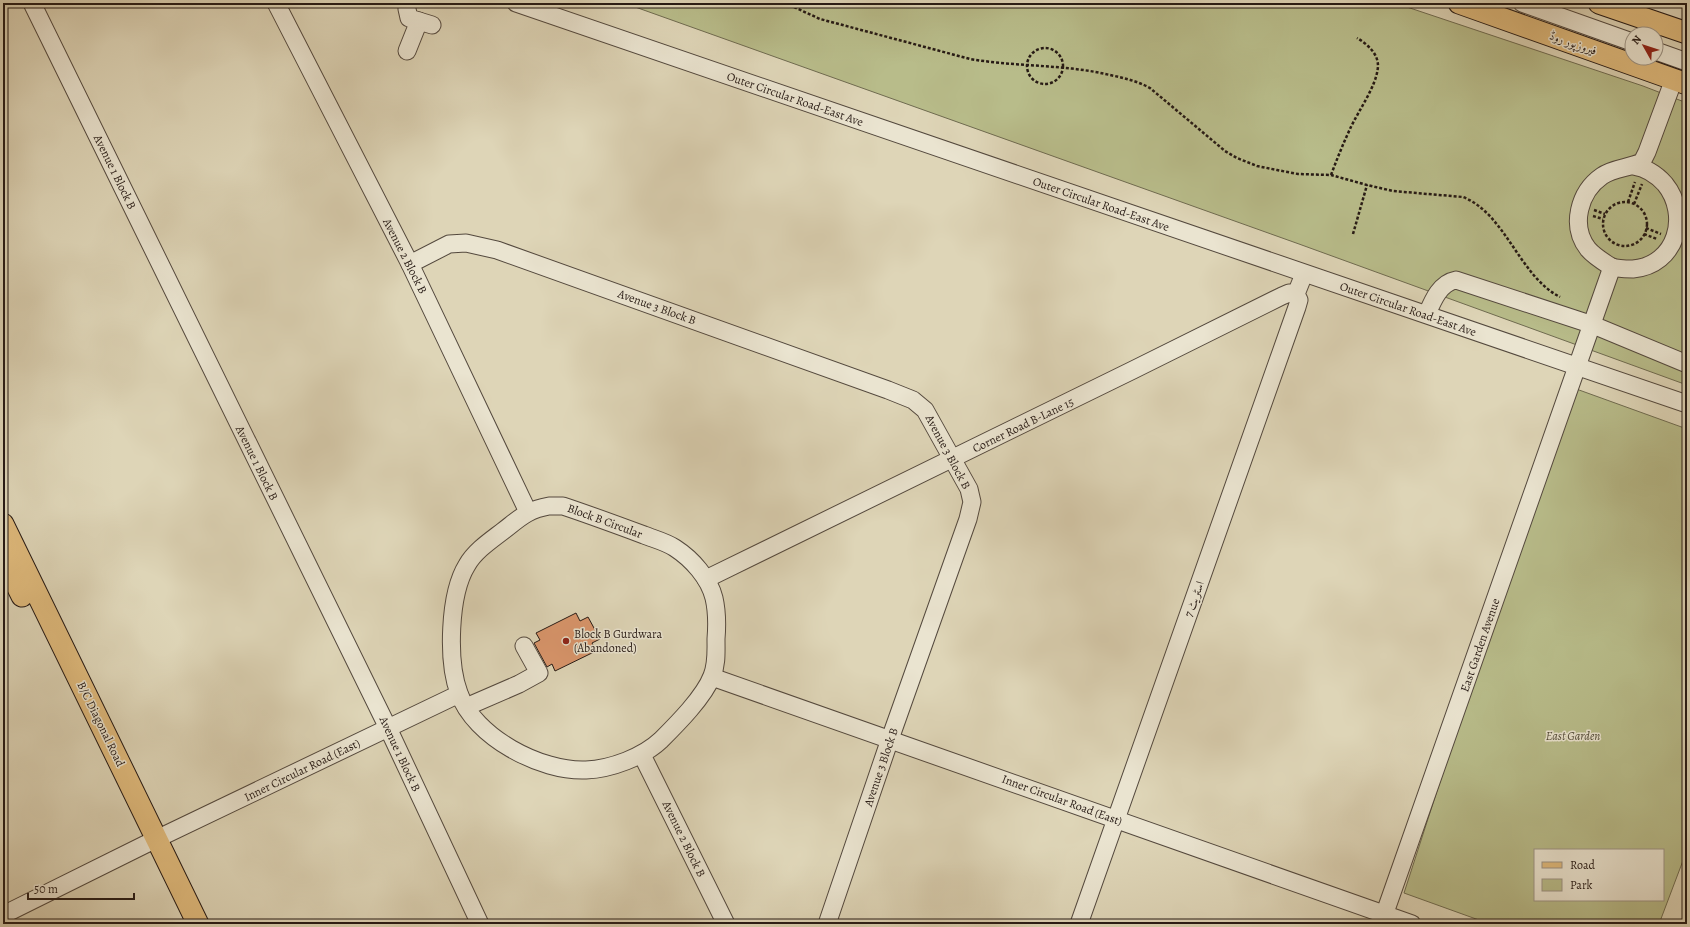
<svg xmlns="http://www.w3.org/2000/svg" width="1690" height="927" font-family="Alegreya,Amiri,serif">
<rect width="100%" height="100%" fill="#ded5b7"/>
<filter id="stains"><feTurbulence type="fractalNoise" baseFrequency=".005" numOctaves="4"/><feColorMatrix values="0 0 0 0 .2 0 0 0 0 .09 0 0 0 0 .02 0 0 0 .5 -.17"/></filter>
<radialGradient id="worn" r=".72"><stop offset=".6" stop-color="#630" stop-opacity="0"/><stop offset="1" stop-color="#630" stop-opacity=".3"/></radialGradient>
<!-- green -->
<g fill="#b8bc8a" stroke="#6f6b50" fill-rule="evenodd">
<polygon points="624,3 1395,3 1643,86 1687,103 1687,385 1299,244"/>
<path d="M1568 386 1687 429V850L1659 924H1490L1404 893ZM1535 850H1663V900H1535Z"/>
</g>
<!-- building -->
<polygon fill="#da966c" stroke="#261a15" points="576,613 580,621 588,617 600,639 592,643 596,651 555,671 552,664 547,667 534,643 540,640 536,633"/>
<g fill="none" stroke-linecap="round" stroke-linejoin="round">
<!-- minor casing -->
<g stroke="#54493e" stroke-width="19">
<g id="minor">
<polyline points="32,3 388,728 480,924"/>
<polyline points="276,3 410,264 528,512"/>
<polyline points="407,3 407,9 409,18 432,25"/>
<polyline points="516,3 1687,404"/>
<polyline points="1522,3 1632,42"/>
<polyline points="407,51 419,21"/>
<polyline points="1656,51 1687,62"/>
<path d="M1634 166C1647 168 1656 174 1665 184 1690 215 1677 265 1633 269 1626 269 1616 269 1610 266 1602 261 1594 256 1588 249 1570 226 1579 192 1602 176 1613 168 1629 168 1642 162L1647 152 1674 79"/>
<polyline points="410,264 449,244 466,243 497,250 888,390 913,400 925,410 969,489 972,502 968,519 890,739 827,924"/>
<path d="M1427 314C1433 300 1440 283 1456 280L1593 325 1687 364"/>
<path d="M549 506H563C590 515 617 525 644 535 654 539 666 542 675 548 692 559 709 578 714 598 717 611 717 627 716 639 716 652 717 664 712 676 704 697 677 724 661 740 643 757 611 769 586 770 541 772 474 737 459 693 447 661 449 594 467 565 475 551 490 541 503 531 520 518 527 510 549 506Z"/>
<polyline points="706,579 1133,370 1282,296 1289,293 1296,294"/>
<polyline points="712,677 1412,924"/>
<polyline points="466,707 519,684 539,673 524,646"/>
<polyline points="642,755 726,924"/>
<polyline points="3,915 144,845 459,694"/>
<polyline points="1079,924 1297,307 1299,300 1296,294 1304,274"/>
<polyline points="1381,924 1612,267"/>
</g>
</g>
<!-- major casing -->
<g stroke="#261a15" stroke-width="23">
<g id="major">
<polyline points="1459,3 1687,84"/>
<polyline points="1599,3 1687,33"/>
<polyline points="3,524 198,924"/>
<polyline points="3,558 22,596"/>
</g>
</g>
<!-- path -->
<g stroke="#261a15" stroke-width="2.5" stroke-dasharray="3 2" stroke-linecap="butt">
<path d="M785 3 820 19 970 59C1017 67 1064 64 1110 75 1124 78 1137 81 1150 88L1225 151 1237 158 1257 166 1277 170 1298 174 1331 175 1367 185 1393 191 1463 197C1506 214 1519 276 1560 297"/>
<circle cx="1045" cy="66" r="18"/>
<path d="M1331 175C1337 159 1343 144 1350 129 1358 111 1377 86 1378 66 1378 53 1367 44 1357 38"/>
<polyline points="1628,202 1635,182"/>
<circle cx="1625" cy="224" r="22"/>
<polyline points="1634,204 1642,184"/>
<polyline points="1594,210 1605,214"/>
<polyline points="1593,216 1603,219"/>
<polyline points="1646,228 1661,234"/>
<polyline points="1353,234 1367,185"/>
<polyline points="1644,234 1657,239"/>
</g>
<!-- minor -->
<use href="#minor" stroke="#eae4d0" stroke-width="17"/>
<!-- major -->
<use href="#major" stroke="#dfba7c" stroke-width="21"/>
</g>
<!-- markers -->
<circle fill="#8f2418" stroke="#eae4d0" stroke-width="1.5" cx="566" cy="641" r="4"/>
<g text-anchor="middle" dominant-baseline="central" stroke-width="3" stroke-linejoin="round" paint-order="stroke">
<!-- street labels -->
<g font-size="12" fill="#261a15" stroke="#eae4d0">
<text transform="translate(1573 43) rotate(19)">فیروزپور روڈ</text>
<text transform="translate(795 99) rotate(19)">Outer Circular Road-East Ave</text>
<text transform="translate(115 172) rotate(64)">Avenue 1 Block B</text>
<text transform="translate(1101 204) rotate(19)">Outer Circular Road-East Ave</text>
<text transform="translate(405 256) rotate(63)">Avenue 2 Block B</text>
<text transform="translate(657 307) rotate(20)">Avenue 3 Block B</text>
<text transform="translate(1408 309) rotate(19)">Outer Circular Road-East Ave</text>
<text transform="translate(1023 425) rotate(-26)">Corner Road B-Lane 15</text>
<text transform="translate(948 452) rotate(62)">Avenue 3 Block B</text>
<text transform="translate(257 463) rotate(64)">Avenue 1 Block B</text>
<text transform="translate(605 521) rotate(20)">Block B Circular</text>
<text transform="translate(1194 599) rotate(-70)">اسٹریٹ 7</text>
<text transform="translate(1480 645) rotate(-71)">East Garden Avenue</text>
<text transform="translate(101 724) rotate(64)">B/C Diagonal Road</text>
<text transform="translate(400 754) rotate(65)">Avenue 1 Block B</text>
<text transform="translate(881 767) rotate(-71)">Avenue 3 Block B</text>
<text transform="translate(302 770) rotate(-26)">Inner Circular Road (East)</text>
<text transform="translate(1062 800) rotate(20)">Inner Circular Road (East)</text>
<text transform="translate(684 839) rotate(64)">Avenue 2 Block B</text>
</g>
<!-- poi labels -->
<g font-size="12" fill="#261a15" stroke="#eae4d0" text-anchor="start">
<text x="574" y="634">Block B Gurdwara<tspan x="574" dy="14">(Abandoned)</tspan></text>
</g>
<!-- park labels -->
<g font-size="12" font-style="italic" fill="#524b38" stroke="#eae4d0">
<text x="1573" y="736">East Garden</text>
</g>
</g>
<!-- margin -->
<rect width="1690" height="927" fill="none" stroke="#ded5b7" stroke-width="16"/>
<rect x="4" y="4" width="1682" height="919" fill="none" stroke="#261a15" stroke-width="2"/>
<rect x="8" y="8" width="1674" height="911" fill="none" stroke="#261a15"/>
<!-- legend -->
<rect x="1534" y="849" width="130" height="52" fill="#eae4d0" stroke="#9c9385"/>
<rect x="1542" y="862" width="20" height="6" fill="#dfba7c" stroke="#9c9385"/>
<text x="1570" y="869" font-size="12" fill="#261a15">Road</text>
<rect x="1542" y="879" width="20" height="12" fill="#b8bc8a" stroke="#9c9385"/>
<text x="1570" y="889" font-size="12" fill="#261a15">Park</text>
<!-- north arrow -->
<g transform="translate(1644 46) rotate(309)"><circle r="19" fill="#eae4d0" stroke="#9c9385"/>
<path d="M0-3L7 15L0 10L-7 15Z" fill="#8f2418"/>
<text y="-6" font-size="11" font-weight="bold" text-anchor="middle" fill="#261a15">N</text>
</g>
<!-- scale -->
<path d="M28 893v6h106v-6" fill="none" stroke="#261a15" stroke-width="2"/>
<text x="34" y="893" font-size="12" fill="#261a15" stroke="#eae4d0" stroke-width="3" paint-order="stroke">50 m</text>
<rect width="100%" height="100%" filter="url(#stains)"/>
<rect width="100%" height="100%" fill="url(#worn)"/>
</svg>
